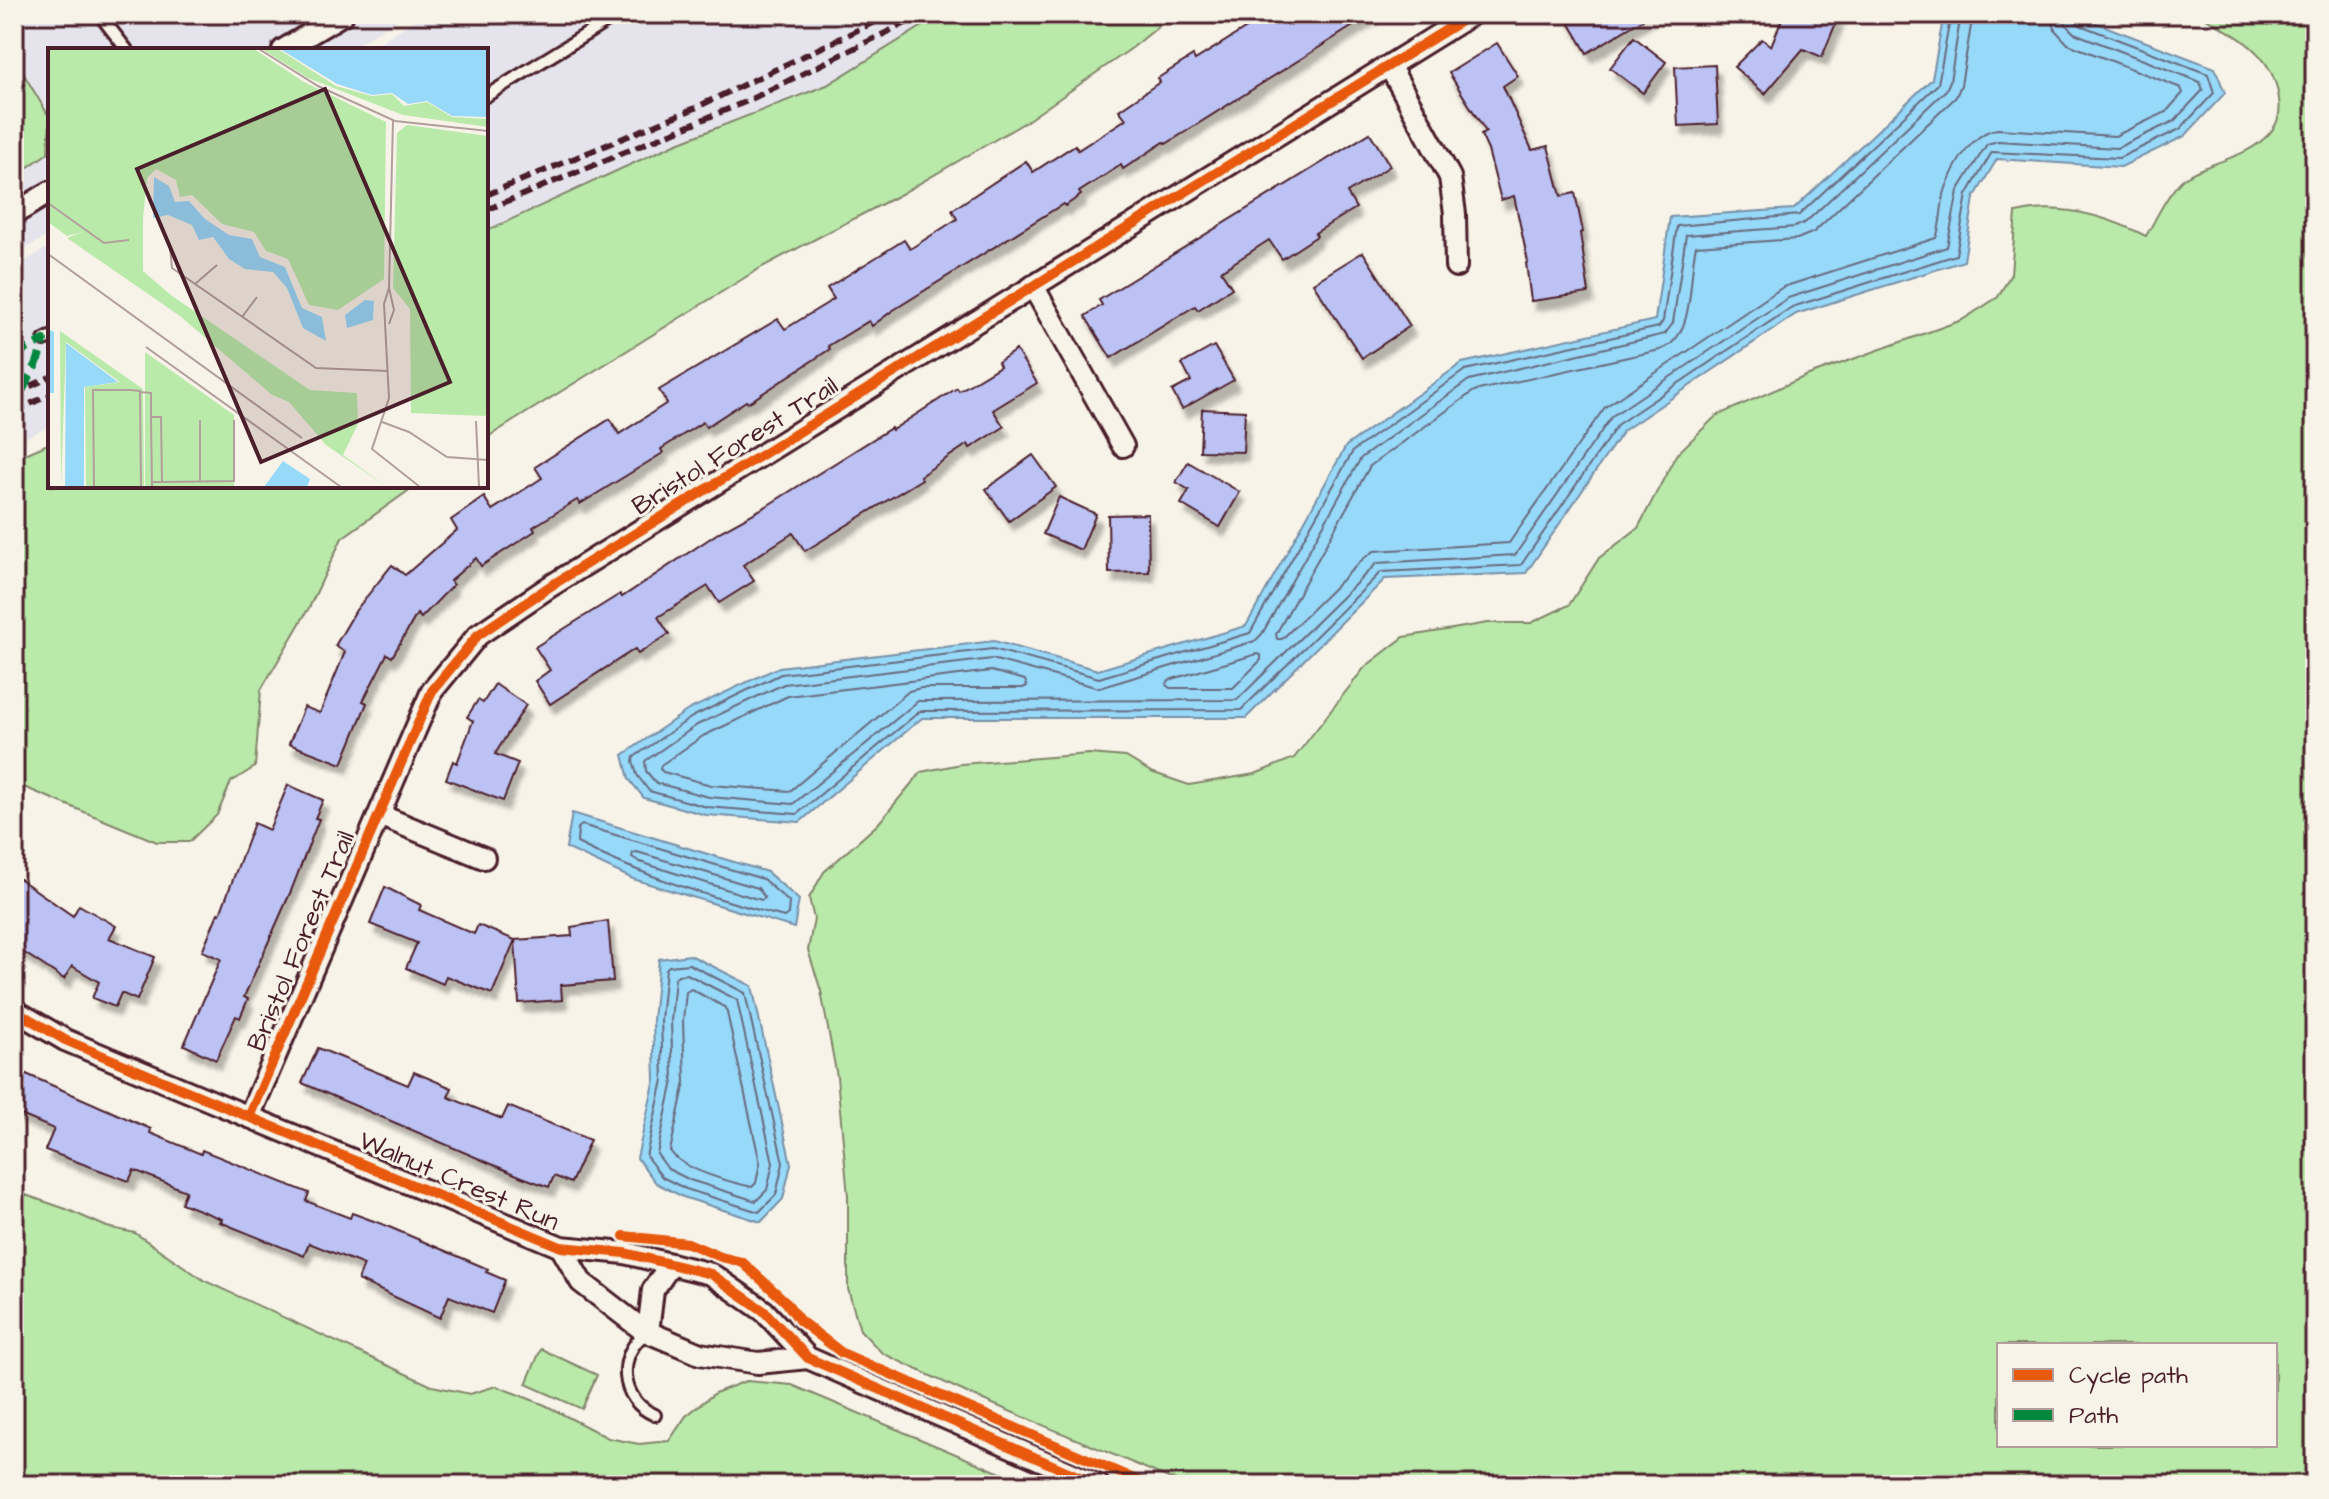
<svg xmlns="http://www.w3.org/2000/svg" width="2329" height="1499" font-family="'Architects Daughter',sans-serif">
<defs>
<filter id="shadow"><feDropShadow dx="5" dy="9" stdDeviation="2" flood-color="#0004"/></filter>
</defs>
<rect width="100%" height="100%" fill="#f7f3e8"/>
<filter id="ink" filterUnits="userSpaceOnUse"><feTurbulence type="fractalNoise" baseFrequency=".0125" numOctaves="2"/><feDisplacementMap in="SourceGraphic" scale="16" xChannelSelector="R" yChannelSelector="G"/><feConvolveMatrix kernelMatrix="1 2 1 2 8 2 1 2 1" color-interpolation-filters="sRGB"/></filter>
<g filter="url(#ink)">
<!-- built -->
<g fill="#e5e4ec">
<polygon points="14,14 406,14 348,50 50,50 50,118 14,58"/>
<polygon points="425,14 942,14 827,85 675,144 486,231 486,50 367,50"/>
<polygon points="50,150 50,234 14,256 14,177 48,153"/>
<polygon points="50,246 50,426 14,443 14,268"/>
</g>
<!-- green -->
<g fill="#b9eaaa" stroke="#82846a" stroke-width="2" fill-rule="evenodd">
<polygon points="942,14 1174,14 1132,48 1024,123 901,194 762,267 486,438 486,231 675,144 827,85"/>
<path d="M2199 14H2315V1472L2300 1485H1185L969 1394 882 1353 860 1330 848 1289V1196L837 1077 821 991 808 950 814 919 809 898 824 872 878 824 921 772 961 764 1089 754 1126 757 1151 772 1189 785 1255 774 1294 758 1365 667 1404 637 1488 623H1531L1569 605 1599 558 1638 528 1676 455 1716 416 1806 376 1962 320 1998 297 2011 274 2016 213C2061 202 2106 216 2146 236 2157 217 2167 194 2183 179 2202 164 2236 160 2256 145 2273 133 2282 121 2279 99 2273 51 2236 36 2199 14ZM2275 1345V1445H1999V1345Z"/>
<polygon points="14,58 50,118 48,153 14,177"/>
<polygon points="50,443 50,486 415,486 342,538 310,606 261,690 255,767 231,782 217,815 189,842 157,842 14,783 14,459"/>
<polygon points="14,1191 66,1209 107,1227 135,1233 205,1281 432,1386 470,1394 496,1386 545,1405 608,1438 639,1444 669,1441 686,1416 715,1393 746,1381 792,1385 1029,1485 14,1485"/>
<polygon points="541,1349 597,1375 582,1409 526,1384"/>
</g>
<!-- water -->
<g fill="#97d9f9" stroke="#788fa7" stroke-width="2">
<polygon points="1944,14 2073,14 2215,68 2225,93 2185,136 2121,167 1997,159 1974,198 1964,261 1796,314 1623,431 1526,573 1385,579 1246,718 922,718 800,822 706,815 644,798 629,779 623,755 688,710 779,667 994,641 1098,670 1246,626 1346,446 1462,363 1655,320 1670,217 1794,209 1932,79"/>
<polygon points="572,813 767,872 799,900 794,928 633,879 566,848"/>
<polygon points="690,955 752,986 791,1164 783,1199 761,1222 683,1197 656,1183 637,1158 655,1079 653,1020 659,959"/>
</g>
<g fill="none" stroke-linecap="round" stroke-linejoin="round">
<!-- shore -->
<g stroke="#69697d" stroke-width="2">
<polyline points="1951,14 1938,84 1799,215 1677,226 1663,321 1659,327 1465,370 1353,451 1250,633 1099,678 993,649 781,674 692,717 634,757 633,761 637,775 649,791 707,807 797,814 920,711 1241,710 1381,572 1521,565 1618,424 1792,307 1956,255 1967,195 1992,152 2119,158 2180,129 2214,93 2208,74 2080,25 2075,20 2074,14"/>
<polyline points="1961,14 1950,81 1946,90 1806,222 1795,227 1686,235 1673,323 1665,334 1469,380 1361,458 1262,634 1255,641 1099,688 992,659 784,684 697,725 645,761 646,771 656,783 709,797 793,804 918,701 1237,700 1377,563 1515,555 1612,416 1788,298 1947,247 1958,191 1987,144 1998,141 2117,148 2174,121 2203,90 2200,82 2074,33 2066,25 2064,14"/>
<path d="M1973 14 1961 85 1956 97 1814 232 1797 239 1696 246C1688 278 1696 338 1660 350L1474 391 1370 466 1276 634 1277 639H1282L1363 559 1374 551 1509 543 1605 407 1783 287 1936 238C1942 223 1940 204 1946 188 1954 166 1973 131 1998 129L2115 136 2166 112 2183 93 2181 88 2068 44 2055 30 2052 14"/>
<polygon points="1257,654 1261,655 1261,660 1233,688 1170,688 1166,685 1169,680"/>
<polygon points="991,671 1025,680 1027,686 1023,688 921,688 909,691 790,791 711,785 663,772 660,769 661,765 703,736 788,696"/>
<path d="M582 825 763 879 789 902 788 914 784 917C713 898 642 876 577 843L578 828Z"/>
<polygon points="637,852 758,888 765,898 762,900 754,898 640,862 632,857 633,853"/>
<polygon points="689,964 745,993 783,1163 776,1195 759,1212 686,1189 662,1177 646,1156 663,1080 661,1020 666,969 669,966"/>
<polygon points="687,974 737,1000 773,1163 767,1190 756,1201 690,1180 668,1169 657,1154 673,1081 671,1021 675,978 678,975"/>
<path d="M691 989 726 1008 760 1163 756 1183 752 1187C730 1182 683 1170 670 1151L685 1082 683 1021 686 992Z"/>
</g>
</g>
<!-- building -->
<g fill="#bcc2f4" stroke="#4a1f2b" stroke-width="2" filter="url(#shadow)">
<polygon points="1269,14 1372,14 1166,144 1164,142 1123,169 1121,165 1079,192 1081,195 1065,206 1063,204 892,311 872,326 869,321 828,346 830,349 748,403 746,401 706,427 703,422 661,449 663,453 580,504 577,500 562,509 533,527 535,531 481,566 476,558 450,581 453,585 421,618 417,614 392,657 387,654 363,701 367,703 342,764 289,744 304,707 320,713 345,652 335,646 356,610 392,565 405,575 457,530 451,520 484,497 492,510 542,478 535,467 610,419 619,434 667,403 659,390 778,319 785,329 834,299 827,288 904,240 910,249 957,219 952,210 1026,161 1033,172 1075,145 1078,150 1126,119 1119,110 1160,82 1158,78 1193,56 1195,60"/>
<polygon points="1564,14 1652,14 1587,53"/>
<polygon points="1784,14 1828,14 1838,18 1822,57 1803,49 1765,94 1734,67 1762,39 1771,46"/>
<polygon points="1634,37 1666,62 1643,93 1610,68"/>
<polygon points="1497,43 1518,76 1503,86 1532,150 1548,146 1561,196 1575,193 1583,232 1580,233 1589,293 1531,301 1526,263 1528,262 1514,196 1501,200 1488,150 1481,135 1486,132 1449,73"/>
<polygon points="1715,65 1718,124 1678,126 1675,67"/>
<polygon points="1370,133 1390,166 1347,193 1356,208 1315,233 1317,236 1282,259 1269,240 1221,271 1232,288 1198,310 1195,306 1111,358 1085,316 1102,305 1099,300"/>
<polygon points="1363,252 1410,326 1362,358 1313,283"/>
<polygon points="1214,346 1234,380 1182,409 1172,391 1191,381 1182,364"/>
<polygon points="1016,350 1037,383 993,410 1004,427 970,448 968,444 920,476 922,479 805,551 793,533 743,565 754,581 719,603 708,586 658,617 669,634 638,654 635,649 550,704 535,681 550,670 535,647 620,594 622,597 721,531 765,507 891,428 892,430 957,388 959,391 1000,366 998,362"/>
<polygon points="1202,409 1245,411 1243,452 1200,451"/>
<polygon points="1033,455 1056,487 1009,521 986,489"/>
<polygon points="1188,462 1240,492 1220,527 1181,504 1189,490 1176,482"/>
<polygon points="1059,497 1096,514 1081,550 1043,534"/>
<polygon points="1148,514 1149,572 1109,573 1108,515"/>
<polygon points="495,684 526,705 495,754 518,763 503,801 446,779 453,761 457,763 473,721 467,717 478,700 483,703"/>
<polygon points="288,785 323,800 315,818 319,819 291,891 244,997 248,999 240,1018 236,1016 216,1060 184,1045 221,959 202,951 218,913 220,914 254,823 269,830"/>
<polygon points="14,875 73,916 79,905 116,926 109,938 155,957 137,1000 121,993 115,1007 92,998 99,982 72,966 64,979 14,946"/>
<polygon points="385,887 421,905 419,910 474,934 478,925 515,940 492,994 446,976 443,984 406,968 417,943 370,924"/>
<polygon points="608,921 613,981 561,985 562,1000 519,1003 515,940 572,936 571,927"/>
<polygon points="318,1048 408,1085 414,1072 452,1088 448,1097 502,1119 508,1106 590,1140 571,1183 554,1176 549,1187 522,1177 302,1083"/>
<polygon points="24,1073 151,1129 150,1133 201,1154 202,1150 309,1193 306,1201 350,1218 352,1213 382,1224 488,1269 486,1272 505,1280 492,1313 449,1296 440,1318 358,1280 364,1265 309,1243 304,1256 220,1222 222,1219 181,1203 186,1191 134,1170 129,1181 45,1150 54,1129 14,1112 14,1097"/>
</g>
<g fill="none" stroke-linecap="round" stroke-linejoin="round">
<!-- lane casing -->
<g stroke="#4a1f2b" stroke-width="16">
<g id="lane">
<polyline points="99,14 127,50"/>
<polyline points="486,96 619,14"/>
<polyline points="44,340 50,337"/>
<path d="M648 1332C616 1352 619 1401 655 1415"/>
</g>
</g>
<!-- street casing -->
<g stroke="#4a1f2b" stroke-width="26">
<g id="street">
<polyline points="283,50 343,14"/>
<polyline points="1390,67 1450,177 1455,214 1456,266"/>
<polyline points="14,214 50,192"/>
<polyline points="1033,286 1123,446"/>
<polyline points="379,815 484,858"/>
<polyline points="14,1010 65,1040 561,1247 625,1253 711,1274 764,1311 808,1358 1098,1485"/>
<polyline points="249,1117 432,691 478,635 549,587 1472,14"/>
<polyline points="561,1247 581,1282 643,1330 700,1354 758,1363 808,1358"/>
<polyline points="648,1332 653,1290 671,1264"/>
</g>
</g>
<!-- lane -->
<use href="#lane" stroke="#f7f3e8" stroke-width="10"/>
<!-- street -->
<use href="#street" stroke="#f7f3e8" stroke-width="20"/>
<!-- rail -->
<g stroke="#4a1f2b" stroke-width="6" stroke-dasharray="12 6" stroke-linecap="butt">
<polyline points="486,195 693,109 891,14"/>
<polyline points="486,210 745,102 924,14"/>
<polyline points="14,394 50,377"/>
<polyline points="14,411 50,395"/>
</g>
<!-- quiet -->
<polyline stroke="#00873e" stroke-width="8" stroke-dasharray="16 8" stroke-linecap="butt" points="14,355 44,340 37,363 14,406"/>
<!-- cycleway casing -->
<g stroke="#f7f3e8" stroke-width="15">
<g id="cycleway">
<polyline points="14,1010 65,1040 561,1247 625,1253 711,1274 764,1311 808,1358 1098,1485"/>
<polyline points="249,1117 432,691 478,635 549,587 1472,14"/>
<polyline points="624,1236 688,1243 721,1257 742,1262 786,1302 799,1320 842,1353 1148,1485"/>
</g>
</g>
<!-- cycleway -->
<use href="#cycleway" stroke="#e8590c" stroke-width="10"/>
</g>
</g>
<g text-anchor="middle" dominant-baseline="central" stroke-width="6" stroke-linejoin="round" paint-order="stroke">
<!-- street labels -->
<g font-size="26" fill="#4a1f2b" stroke="#f7f3e8">
<text transform="translate(735 446) rotate(-32)">Bristol Forest Trail</text>
<text transform="translate(301 941) rotate(-67)">Bristol Forest Trail</text>
<text transform="translate(459 1181) rotate(23)">Walnut Crest Run</text>
</g>
</g>
<!-- overview -->
<g transform="translate(48 48)">
<rect width="440" height="440" fill="#f7f3e8"/>
<path d="M0 1H206L256 34 338 74 336 231 290 262 261 257 240 211 218 203 206 184 174 176 144 147 132 149 128 132 108 121 99 130 95 171V223L124 248 262 342 309 345 310 376 295 407 339 439 278 397 241 354 224 347 132 268 19 190 34 184 19 188 0 174ZM214 1H230L288 38 324 48 344 46 356 58 379 54 404 69 440 71V79L355 67 260 30ZM359 77 440 88V366L436 368 363 365 362 261 345 240 349 85ZM12 283 95 341 96 439H38L37 339 72 334 18 294 13 439ZM97 304 186 367V439H97Z" fill="#b9eaaa"/>
<path d="M232 1H440V69L404 68 379 53 360 56 344 45 324 47 289 36ZM106 129 121 138 127 154 141 153 157 171 181 187 204 191 212 209 237 219 254 260 274 269 278 293 255 280 239 240 225 224 197 221 181 211 165 189 151 192 144 177 120 167 105 170ZM317 252 326 253 325 272 299 280 297 267ZM0 281 6 284V345H0ZM18 295 70 334 36 339V439H17ZM235 413 262 431 259 439H216Z" fill="#97d9f9"/>
<path fill="none" stroke="#b29e9c" stroke-width="2" d="M211 1 270 38 347 73 440 83M345 72 341 240 336 256 341 350 324 401 372 439M0 155 56 195 81 192M122 199 124 220 268 320 340 323M0 206 254 390M147 236 169 217M194 269 209 249M341 276 346 262 341 240M98 299 293 439M92 344 103 345V369M152 372V434M428 373 431 439M334 374 361 384 399 409 440 412M114 434 186 433V372M46 439 45 342H83L92 343 93 439M104 439 103 369H113L114 434H104"/>
<path fill="#4a1f2b" fill-opacity="0.15" stroke="#4a1f2b" stroke-width="4" d="M277 41 402 334 213 414 89 121Z"/>
<rect width="440" height="440" fill="none" stroke="#4a1f2b" stroke-width="4"/>
</g>
<!-- margin -->
<rect width="2329" height="1499" fill="none" stroke="#f7f3e8" stroke-width="48"/>
<rect x="24" y="24" width="2281" height="1451" fill="none" stroke="#4a1f2b" stroke-width="3" filter="url(#ink)"/>
<!-- legend -->
<rect x="1997" y="1343" width="280" height="104" fill="#f7f3e8" stroke="#b29e9c" stroke-width="2"/>
<rect x="2013" y="1369" width="40" height="12" fill="#e8590c" stroke="#b29e9c" stroke-width="2"/>
<text x="2069" y="1383" font-size="24" fill="#4a1f2b">Cycle path</text>
<rect x="2013" y="1409" width="40" height="12" fill="#00873e" stroke="#b29e9c" stroke-width="2"/>
<text x="2069" y="1423" font-size="24" fill="#4a1f2b">Path</text>
</svg>
